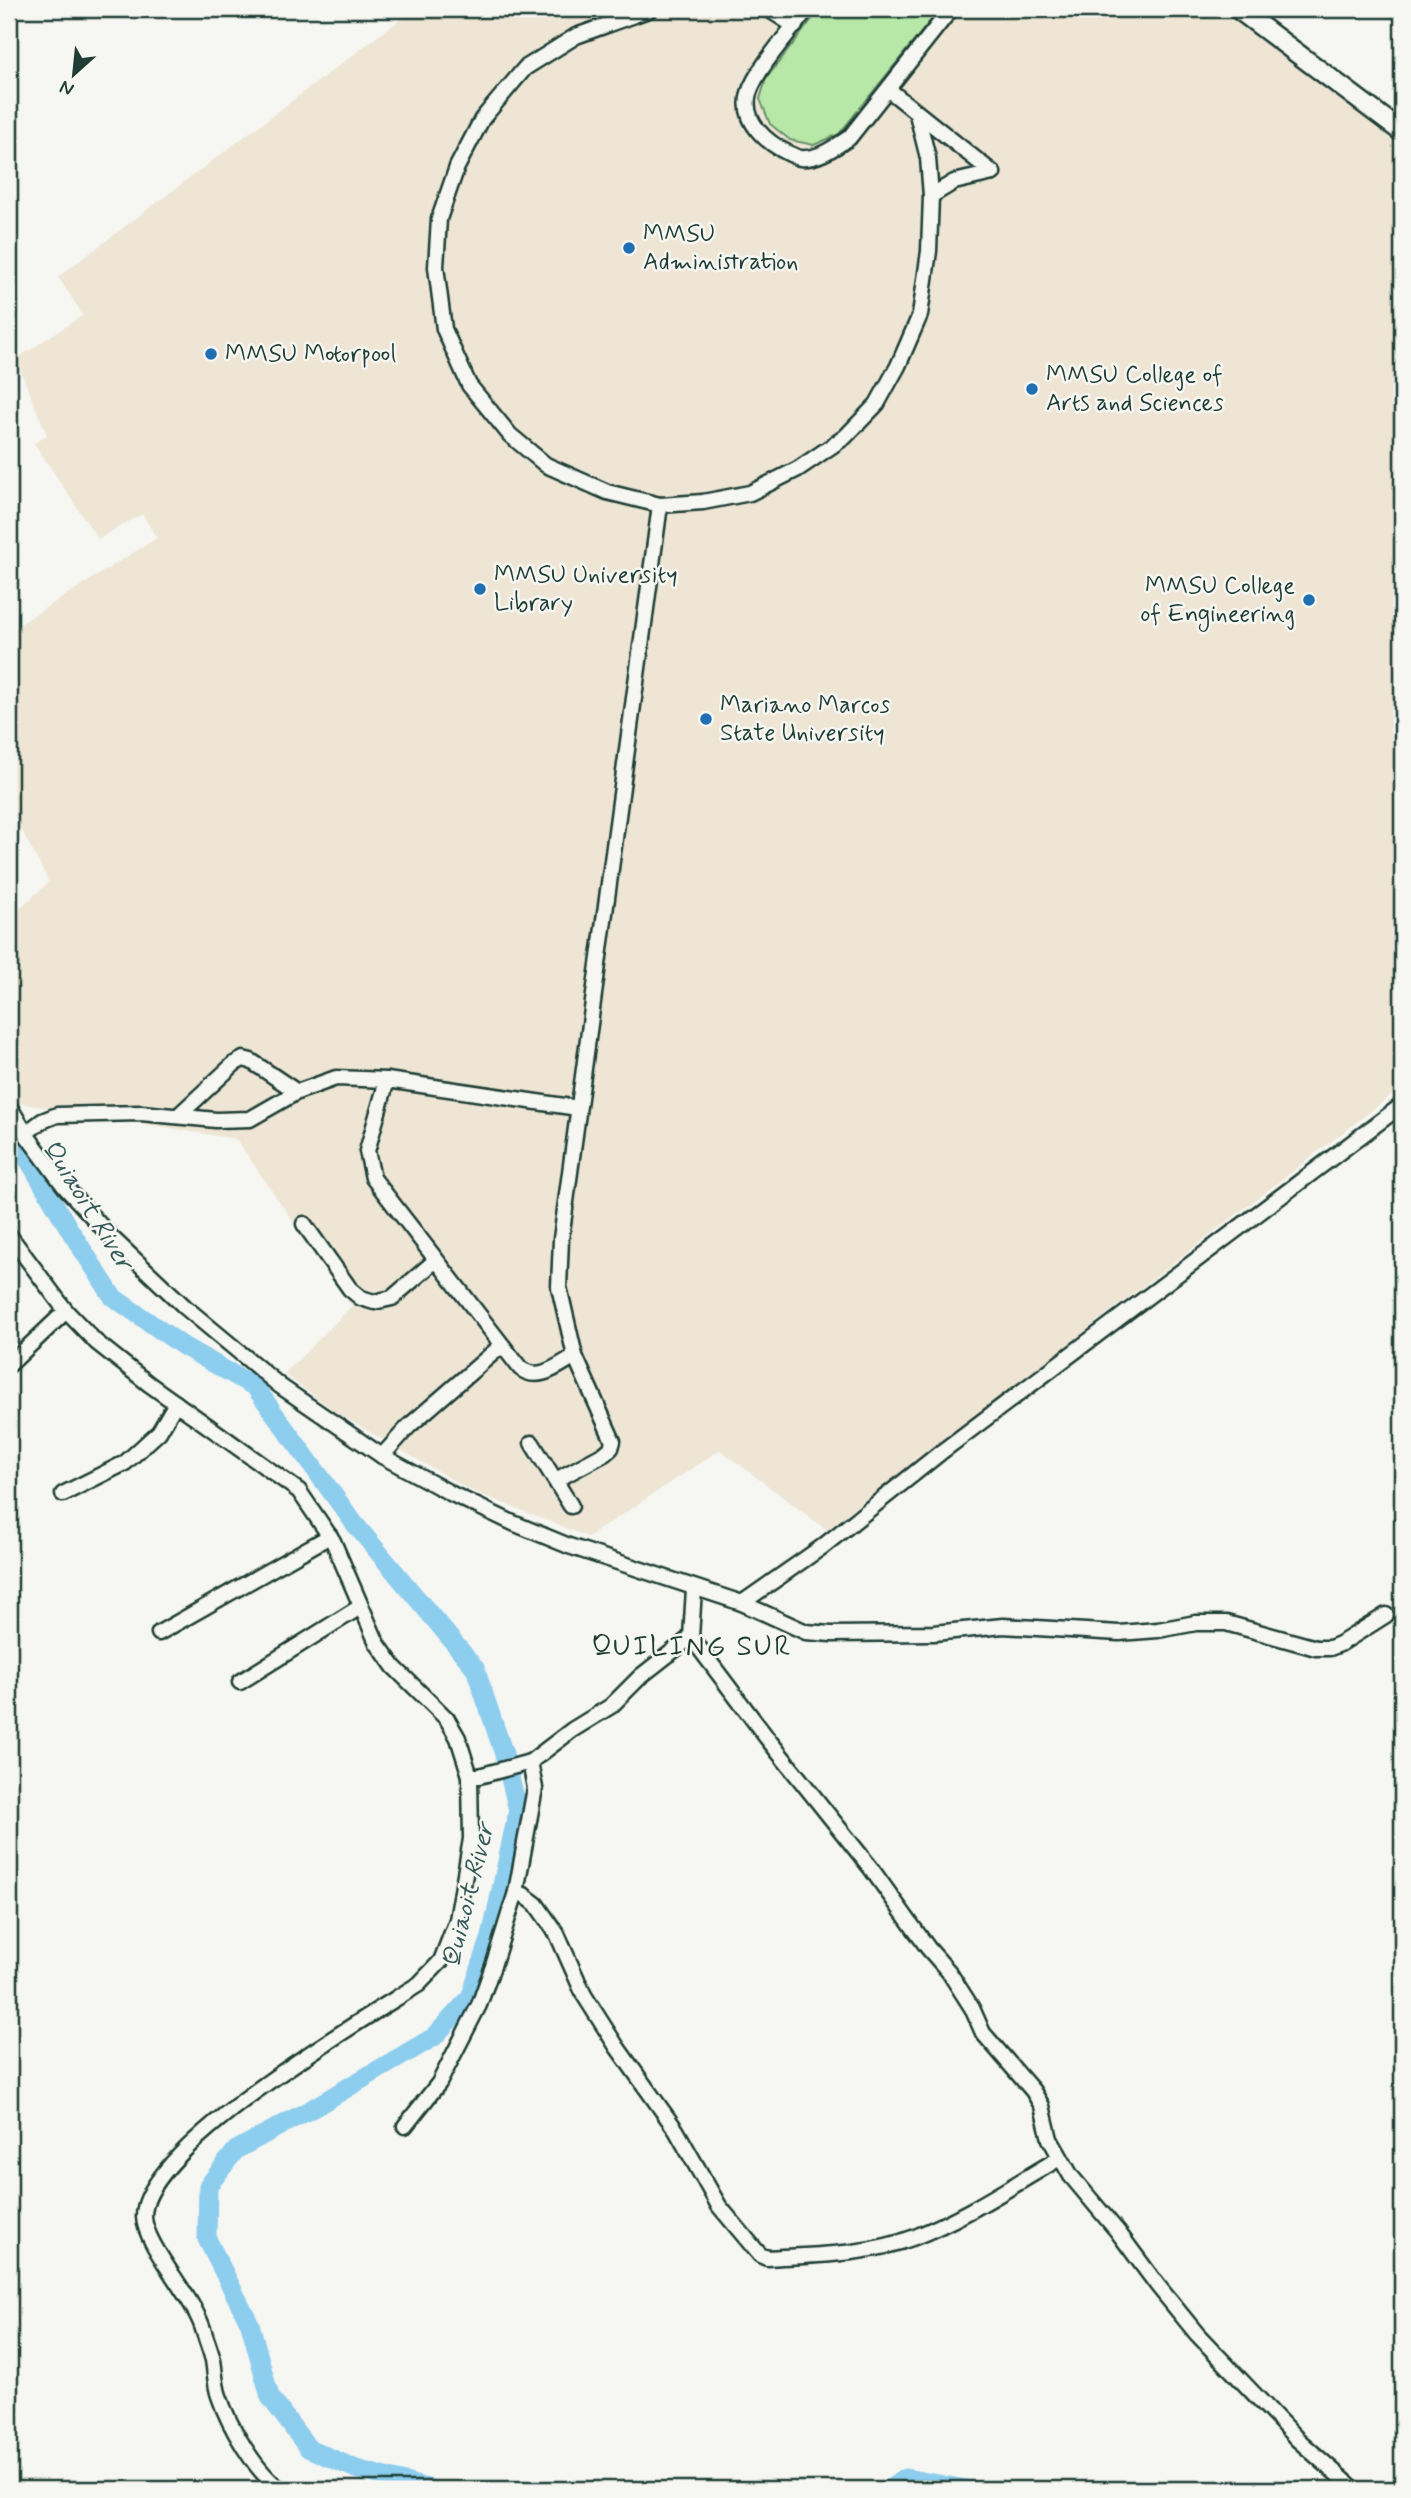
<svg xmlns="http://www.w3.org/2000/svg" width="1411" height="2498" font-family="Mynerve,sans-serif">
<rect width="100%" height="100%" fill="#f6f6f2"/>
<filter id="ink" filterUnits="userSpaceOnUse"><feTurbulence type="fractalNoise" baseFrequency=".0143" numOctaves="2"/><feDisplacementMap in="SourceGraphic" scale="14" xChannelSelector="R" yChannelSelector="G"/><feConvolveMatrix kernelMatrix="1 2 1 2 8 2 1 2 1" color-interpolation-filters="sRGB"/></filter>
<g filter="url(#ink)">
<!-- built -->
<polygon fill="#eee5d4" points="414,9 1222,9 1402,145 1402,1087 827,1530 720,1450 588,1537 468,1489 337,1413 284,1374 352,1306 236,1139 18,1103 9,1081 9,918 49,882 9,806 9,631 157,538 142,514 98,539 34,443 47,435 16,359 83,315 58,277"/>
<!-- green -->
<polygon fill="#b7e8a7" stroke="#6b926e" stroke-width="2" points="820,9 940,9 839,134 814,145 790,140 770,124 760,99 766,79"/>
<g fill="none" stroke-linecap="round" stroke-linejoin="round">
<!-- river -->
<g stroke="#8dcdee" stroke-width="19">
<polyline points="9,1127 71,1232 113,1297 183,1346 255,1387 354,1523 475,1668 504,1754 518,1810 491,1937 470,1998 434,2037 313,2108 236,2150 208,2186 207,2239 250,2324 270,2397 308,2448 356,2469 430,2489"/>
<polyline points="890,2489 905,2478 966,2489"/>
</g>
<!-- minor casing -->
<g stroke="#1f3d34" stroke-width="19">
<g id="minor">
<polyline points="651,9 576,36 525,68 482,119 457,167 439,219 436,267 444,329 469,385 510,435 546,465 607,492 660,505 703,502 750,493 798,469 845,437 877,404 898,366 920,315 929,251 931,196 928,158 917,114"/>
<polyline points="768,9 795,26"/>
<path d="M807 9C791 31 757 68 749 93 741 122 767 143 790 154 794 155 797 158 800 158 818 160 835 147 849 138L951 9"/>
<polyline points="889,90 993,173"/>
<polyline points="931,196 954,182 993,173"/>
<path d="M387 1080 367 1151 373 1178 520 1368C538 1383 559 1365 575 1356"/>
<polyline points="9,1106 28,1137 65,1187 112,1238 185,1307 280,1386 382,1456 452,1494 513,1523 569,1546 742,1603 806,1632 831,1634 934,1633 1003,1626 1119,1633 1158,1630 1196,1623 1226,1623 1316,1648 1330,1648 1340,1644 1386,1615"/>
<polyline points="179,1115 234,1064 243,1059 251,1061 297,1092"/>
<polyline points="26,1133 42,1121 57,1115 141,1113 216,1120 250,1119 297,1092 336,1078 387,1080 578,1108"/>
<polyline points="304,1224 350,1289 361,1298 374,1302 392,1298 436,1260"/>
<path d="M9 1235 66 1311 96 1342 149 1384 299 1491 333 1541 377 1643 394 1667 447 1719 458 1738 470 1776 471 1839 457 1920 441 1961 419 1984C363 2020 142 2148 144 2217 145 2246 193 2296 203 2329 206 2339 210 2349 213 2360 215 2372 215 2385 219 2396 229 2426 255 2471 280 2489"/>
<polyline points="9,1365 66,1311"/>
<polyline points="532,1443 571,1506"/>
<polyline points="382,1456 409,1426 501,1346"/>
<polyline points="556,1480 604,1454 611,1448 613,1441 575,1356 559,1287 561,1239 660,505"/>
<polyline points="63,1494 125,1463 159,1432 176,1403"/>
<polyline points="694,1589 691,1637 767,1738 870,1867 928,1948 949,1972 972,2008 983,2033 1033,2091 1042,2106 1050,2139 1071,2176 1118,2232 1158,2286 1197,2334 1297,2439 1354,2489"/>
<polyline points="742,1603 822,1547 940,1453 1402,1105"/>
<polyline points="159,1633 330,1536"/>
<polyline points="240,1682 360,1607"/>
<polyline points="470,1776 479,1776 530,1762 572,1730 611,1706 641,1676 691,1637"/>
<path d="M516 1892 524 1895 536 1904 557 1934 584 1995 617 2047 676 2130 719 2206 760 2255 767 2258C816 2255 869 2255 915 2237 966 2217 1013 2185 1060 2158"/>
<polyline points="405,2126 439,2083 479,2005 493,1966 516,1892 535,1788 530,1762"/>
</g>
</g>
<!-- major casing -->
<g stroke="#1f3d34" stroke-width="23">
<polyline id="major" points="1238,9 1402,132"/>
</g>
<!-- minor -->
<use href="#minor" stroke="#f6f6f2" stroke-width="14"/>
<!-- major -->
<use href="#major" stroke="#f6f6f2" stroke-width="18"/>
</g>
</g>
<!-- markers -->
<g fill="#1f6fb2" stroke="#f6f6f2" stroke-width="2.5">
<circle cx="629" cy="248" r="7"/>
<circle cx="211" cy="354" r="7"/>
<circle cx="1032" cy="389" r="7"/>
<circle cx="480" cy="589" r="7"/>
<circle cx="1309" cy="600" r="7"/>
<circle cx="706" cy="719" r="7"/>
</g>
<g text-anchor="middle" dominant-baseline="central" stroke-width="5" stroke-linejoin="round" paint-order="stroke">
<!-- poi labels -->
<g font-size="24" fill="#1f3d34" stroke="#f6f6f2" text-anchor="start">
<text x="643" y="234">MMSU<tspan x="643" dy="28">Administration</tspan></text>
<text x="225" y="354">MMSU Motorpool</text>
<text x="1046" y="375">MMSU College of<tspan x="1046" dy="28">Arts and Sciences</tspan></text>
<text x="494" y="575">MMSU University<tspan x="494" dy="28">Library</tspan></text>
<text x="1295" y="586" text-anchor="end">MMSU College<tspan x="1295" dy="28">of Engineering</tspan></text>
<text x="720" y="705">Mariano Marcos<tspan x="720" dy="28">State University</tspan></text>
</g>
<!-- water labels -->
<g font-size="26" font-style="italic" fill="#355a59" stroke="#f6f6f2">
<text transform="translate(87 1205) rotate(58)">Quiaoit River</text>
<text transform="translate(469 1896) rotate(-76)">Quiaoit River</text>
</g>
<!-- quarter labels -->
<g font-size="28" letter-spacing="2" fill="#1f3d34" stroke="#f6f6f2">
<text x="692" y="1647">QUILING SUR</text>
</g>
</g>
<!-- margin -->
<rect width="1411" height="2498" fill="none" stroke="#f6f6f2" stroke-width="35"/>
<rect x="18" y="18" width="1376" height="2463" fill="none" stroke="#1f3d34" stroke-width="2.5" filter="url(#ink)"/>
<!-- north arrow -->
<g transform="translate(74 74) rotate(207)" stroke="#f6f6f2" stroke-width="5" paint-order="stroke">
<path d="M0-5L12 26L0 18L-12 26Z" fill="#1f3d34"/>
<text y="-10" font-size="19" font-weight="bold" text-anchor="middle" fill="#1f3d34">N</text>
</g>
</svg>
